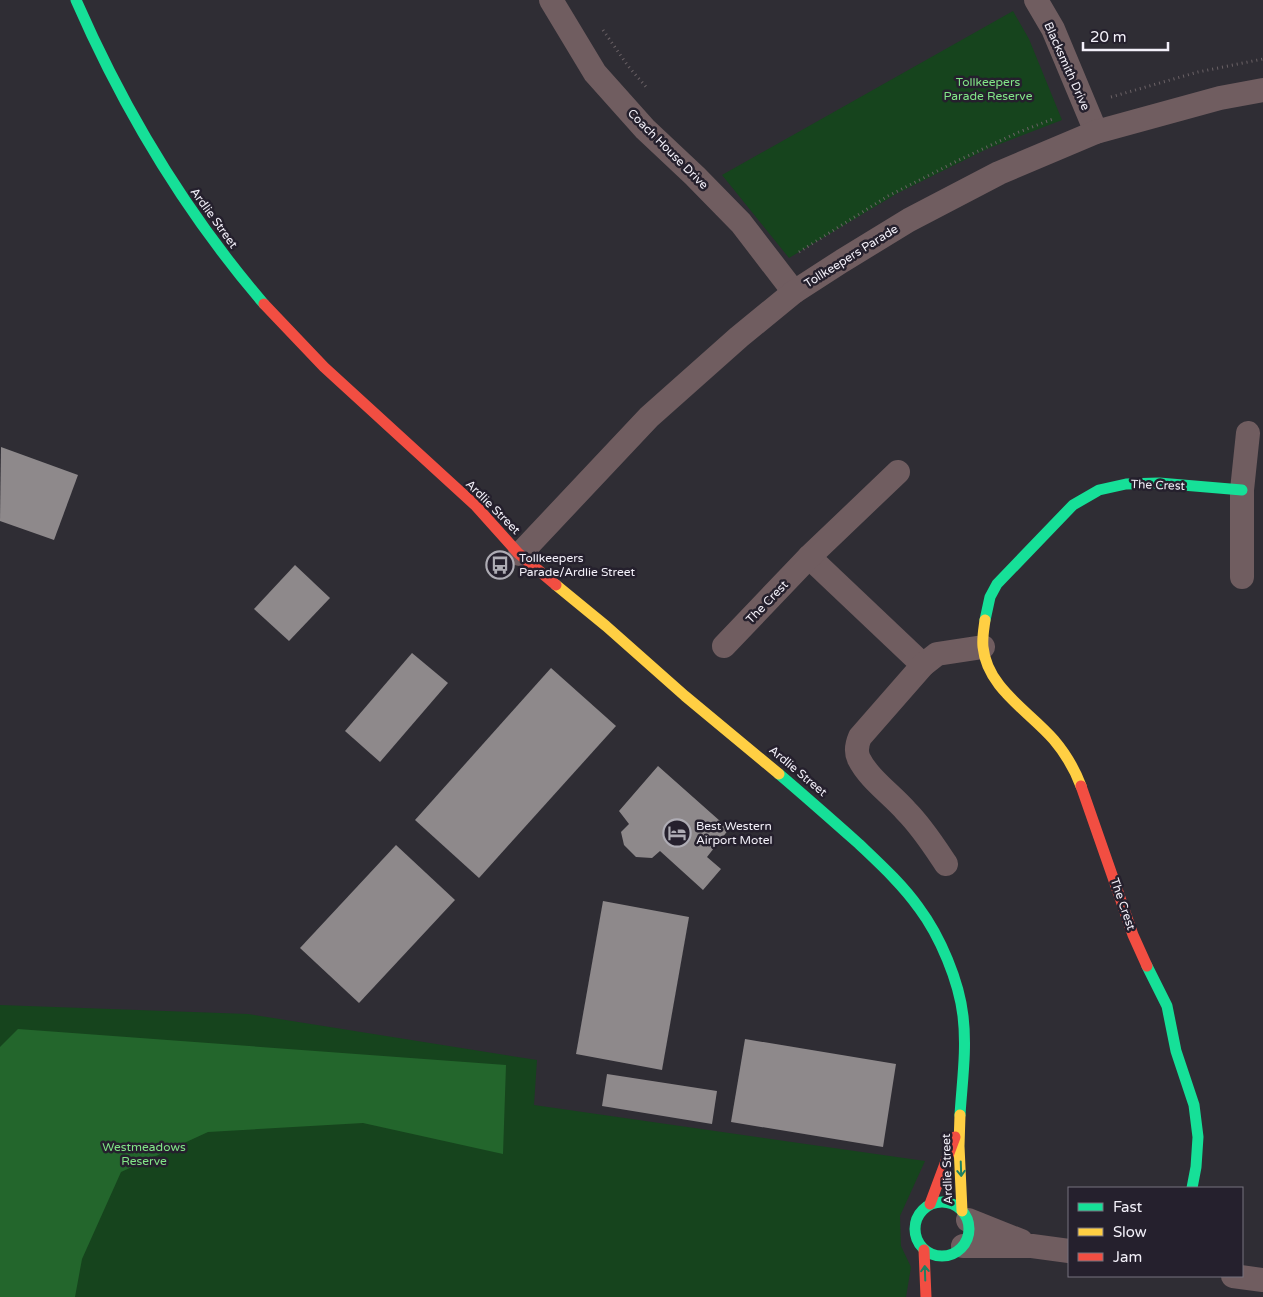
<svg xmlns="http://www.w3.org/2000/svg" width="1263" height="1297" font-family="'Varela Round',sans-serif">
<rect width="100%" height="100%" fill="#2f2d34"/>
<!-- green -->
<g fill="#16441d">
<polygon points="1013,11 1029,39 1062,120 987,149 898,193 789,258 722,175"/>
<polygon points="0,1005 248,1014 537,1060 534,1105 925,1161 900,1216 901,1246 911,1267 906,1297 0,1297"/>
</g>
<!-- forest -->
<polygon fill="#23662c" points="18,1029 506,1065 503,1154 363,1123 208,1132 121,1172 82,1259 75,1297 0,1297 0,1047"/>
<!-- building -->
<g fill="#8e898b">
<polygon points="1,447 78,475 54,540 0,521"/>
<polygon points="295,565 330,598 289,641 254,609"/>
<polygon points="412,653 448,683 380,762 345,731"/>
<polygon points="551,668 616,726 479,878 415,820"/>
<polygon points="658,766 729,829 707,857 721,869 703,890 660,851 652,858 636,857 624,845 621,832 629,824 619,811"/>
<polygon points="396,845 455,900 359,1003 300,948"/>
<polygon points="603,901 689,917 662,1070 576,1054"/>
<polygon points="745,1039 896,1064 883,1147 731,1122"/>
<polygon points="607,1074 717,1091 712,1124 602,1106"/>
</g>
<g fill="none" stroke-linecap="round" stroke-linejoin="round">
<!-- path -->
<g stroke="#6b6266" stroke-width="3" stroke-dasharray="1 4" stroke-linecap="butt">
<polyline points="603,30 628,66 647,88"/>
<polyline points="1111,97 1198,72 1263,59"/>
<polyline points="799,252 888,196 959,160 1019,132 1053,119"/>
</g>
<!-- street -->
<g stroke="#705d60" stroke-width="24">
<polyline points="551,0 595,73 645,129 695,176 741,223 794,292"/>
<polyline points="1036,0 1053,29 1096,132"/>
<polyline points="520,554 649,417 739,337 794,292 842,261 909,220 999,173 1096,132 1220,98 1263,90"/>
<polyline points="809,557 923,665"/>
<polyline points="1242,577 1242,490 1248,433"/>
<polyline points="724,646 809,557 898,472"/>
<path d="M946 864C934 846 922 827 906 811 891 794 869 779 859 759 855 751 857 744 860 737L923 665 937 654 983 647"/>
<polyline points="968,1220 1021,1241"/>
<polyline points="963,1246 1032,1246 1069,1251"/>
<polyline points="1233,1276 1263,1280"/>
</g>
<!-- fast -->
<g stroke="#16e098" stroke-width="11">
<path d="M76 0C124 110 185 212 264 304"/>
<polyline points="985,620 990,597 997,584 1073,505 1099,490 1126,484 1159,483 1242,490"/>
<path d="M779 774C806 797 832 820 859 844 880 864 902 884 919 908 940 936 959 981 963 1016 967 1049 962 1082 960 1115"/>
<polyline points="1147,966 1167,1006 1176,1051 1194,1105 1198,1137 1196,1167 1192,1188"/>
<circle cx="942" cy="1229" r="27"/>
</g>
<!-- slow -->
<g stroke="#ffcf43" stroke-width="11">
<polyline points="556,585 606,626 685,696 779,774"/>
<path d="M985 620C984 628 982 638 983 647 987 688 1029 711 1054 740 1065 753 1075 770 1081 786"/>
<polyline points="960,1115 959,1146 962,1211"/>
</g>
<!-- jam -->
<g stroke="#f24e42" stroke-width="11">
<polyline points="264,304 324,367 476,506 518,553 556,585"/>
<polyline points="1081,786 1133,935 1147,966"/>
<polyline points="930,1204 955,1137"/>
<polyline points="924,1250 926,1297"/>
</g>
</g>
<!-- one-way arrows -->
<defs><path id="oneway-shaft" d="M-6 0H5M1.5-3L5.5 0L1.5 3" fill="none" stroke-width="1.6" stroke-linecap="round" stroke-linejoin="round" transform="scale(1.25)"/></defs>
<g stroke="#1e8062">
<use href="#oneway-shaft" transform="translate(961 1169) rotate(88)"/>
<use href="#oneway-shaft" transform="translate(925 1273) rotate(-92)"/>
</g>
<!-- icons -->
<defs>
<g id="bus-ring" transform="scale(1.4375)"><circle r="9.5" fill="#25202d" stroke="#aeacb4" stroke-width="1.5"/><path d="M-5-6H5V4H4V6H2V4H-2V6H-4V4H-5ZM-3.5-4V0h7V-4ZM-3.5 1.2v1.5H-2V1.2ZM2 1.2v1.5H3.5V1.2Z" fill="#aeacb4"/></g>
<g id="hotel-ring" transform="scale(1.4375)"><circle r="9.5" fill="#25202d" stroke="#aeacb4" stroke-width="1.5"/><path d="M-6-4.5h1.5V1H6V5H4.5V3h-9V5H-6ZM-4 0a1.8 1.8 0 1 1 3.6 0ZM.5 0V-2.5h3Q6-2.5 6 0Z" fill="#aeacb4"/></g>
</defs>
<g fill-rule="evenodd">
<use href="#bus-ring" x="500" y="565"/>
<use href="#hotel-ring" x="677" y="833"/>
</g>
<g text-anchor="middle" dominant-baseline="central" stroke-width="5" stroke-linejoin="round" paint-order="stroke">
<!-- street labels -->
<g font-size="12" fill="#f3f0f9" stroke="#25202d">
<text transform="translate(1067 66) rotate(66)">Blacksmith Drive</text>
<text transform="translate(668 149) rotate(45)">Coach House Drive</text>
<text transform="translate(214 218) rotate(54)">Ardlie Street</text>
<text transform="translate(851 256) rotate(-32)">Tollkeepers Parade</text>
<text transform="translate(1158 485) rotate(2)">The Crest</text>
<text transform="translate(493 507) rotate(45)">Ardlie Street</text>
<text transform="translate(767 602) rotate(-46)">The Crest</text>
<text transform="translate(798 771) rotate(40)">Ardlie Street</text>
<text transform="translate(1123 904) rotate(71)">The Crest</text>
<text transform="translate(947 1169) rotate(-92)">Ardlie Street</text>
</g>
<!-- park labels -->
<g font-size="12" fill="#82e588" stroke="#25202d">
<text x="988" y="82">Tollkeepers<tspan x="988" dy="14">Parade Reserve</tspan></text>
<text x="144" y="1147">Westmeadows<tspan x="144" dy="14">Reserve</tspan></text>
</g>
<!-- poi labels -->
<g font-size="12" fill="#f3f0f9" stroke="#25202d" text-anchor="start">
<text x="519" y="558">Tollkeepers<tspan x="519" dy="14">Parade/Ardlie Street</tspan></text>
<text x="696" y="826">Best Western<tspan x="696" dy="14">Airport Motel</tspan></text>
</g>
</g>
<!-- legend -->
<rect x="1068" y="1187" width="175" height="90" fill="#25202d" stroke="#77737f"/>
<rect x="1078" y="1203" width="25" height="8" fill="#16e098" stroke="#77737f"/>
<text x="1113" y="1212" font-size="15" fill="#f3f0f9">Fast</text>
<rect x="1078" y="1228" width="25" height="8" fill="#ffcf43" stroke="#77737f"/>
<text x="1113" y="1237" font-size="15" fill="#f3f0f9">Slow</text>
<rect x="1078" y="1253" width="25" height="8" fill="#f24e42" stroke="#77737f"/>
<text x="1113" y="1262" font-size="15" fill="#f3f0f9">Jam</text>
<!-- scale -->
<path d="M1083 42v8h85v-8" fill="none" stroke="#f3f0f9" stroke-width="2.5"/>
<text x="1090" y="42" font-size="15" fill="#f3f0f9" stroke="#25202d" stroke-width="4" paint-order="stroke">20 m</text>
</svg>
